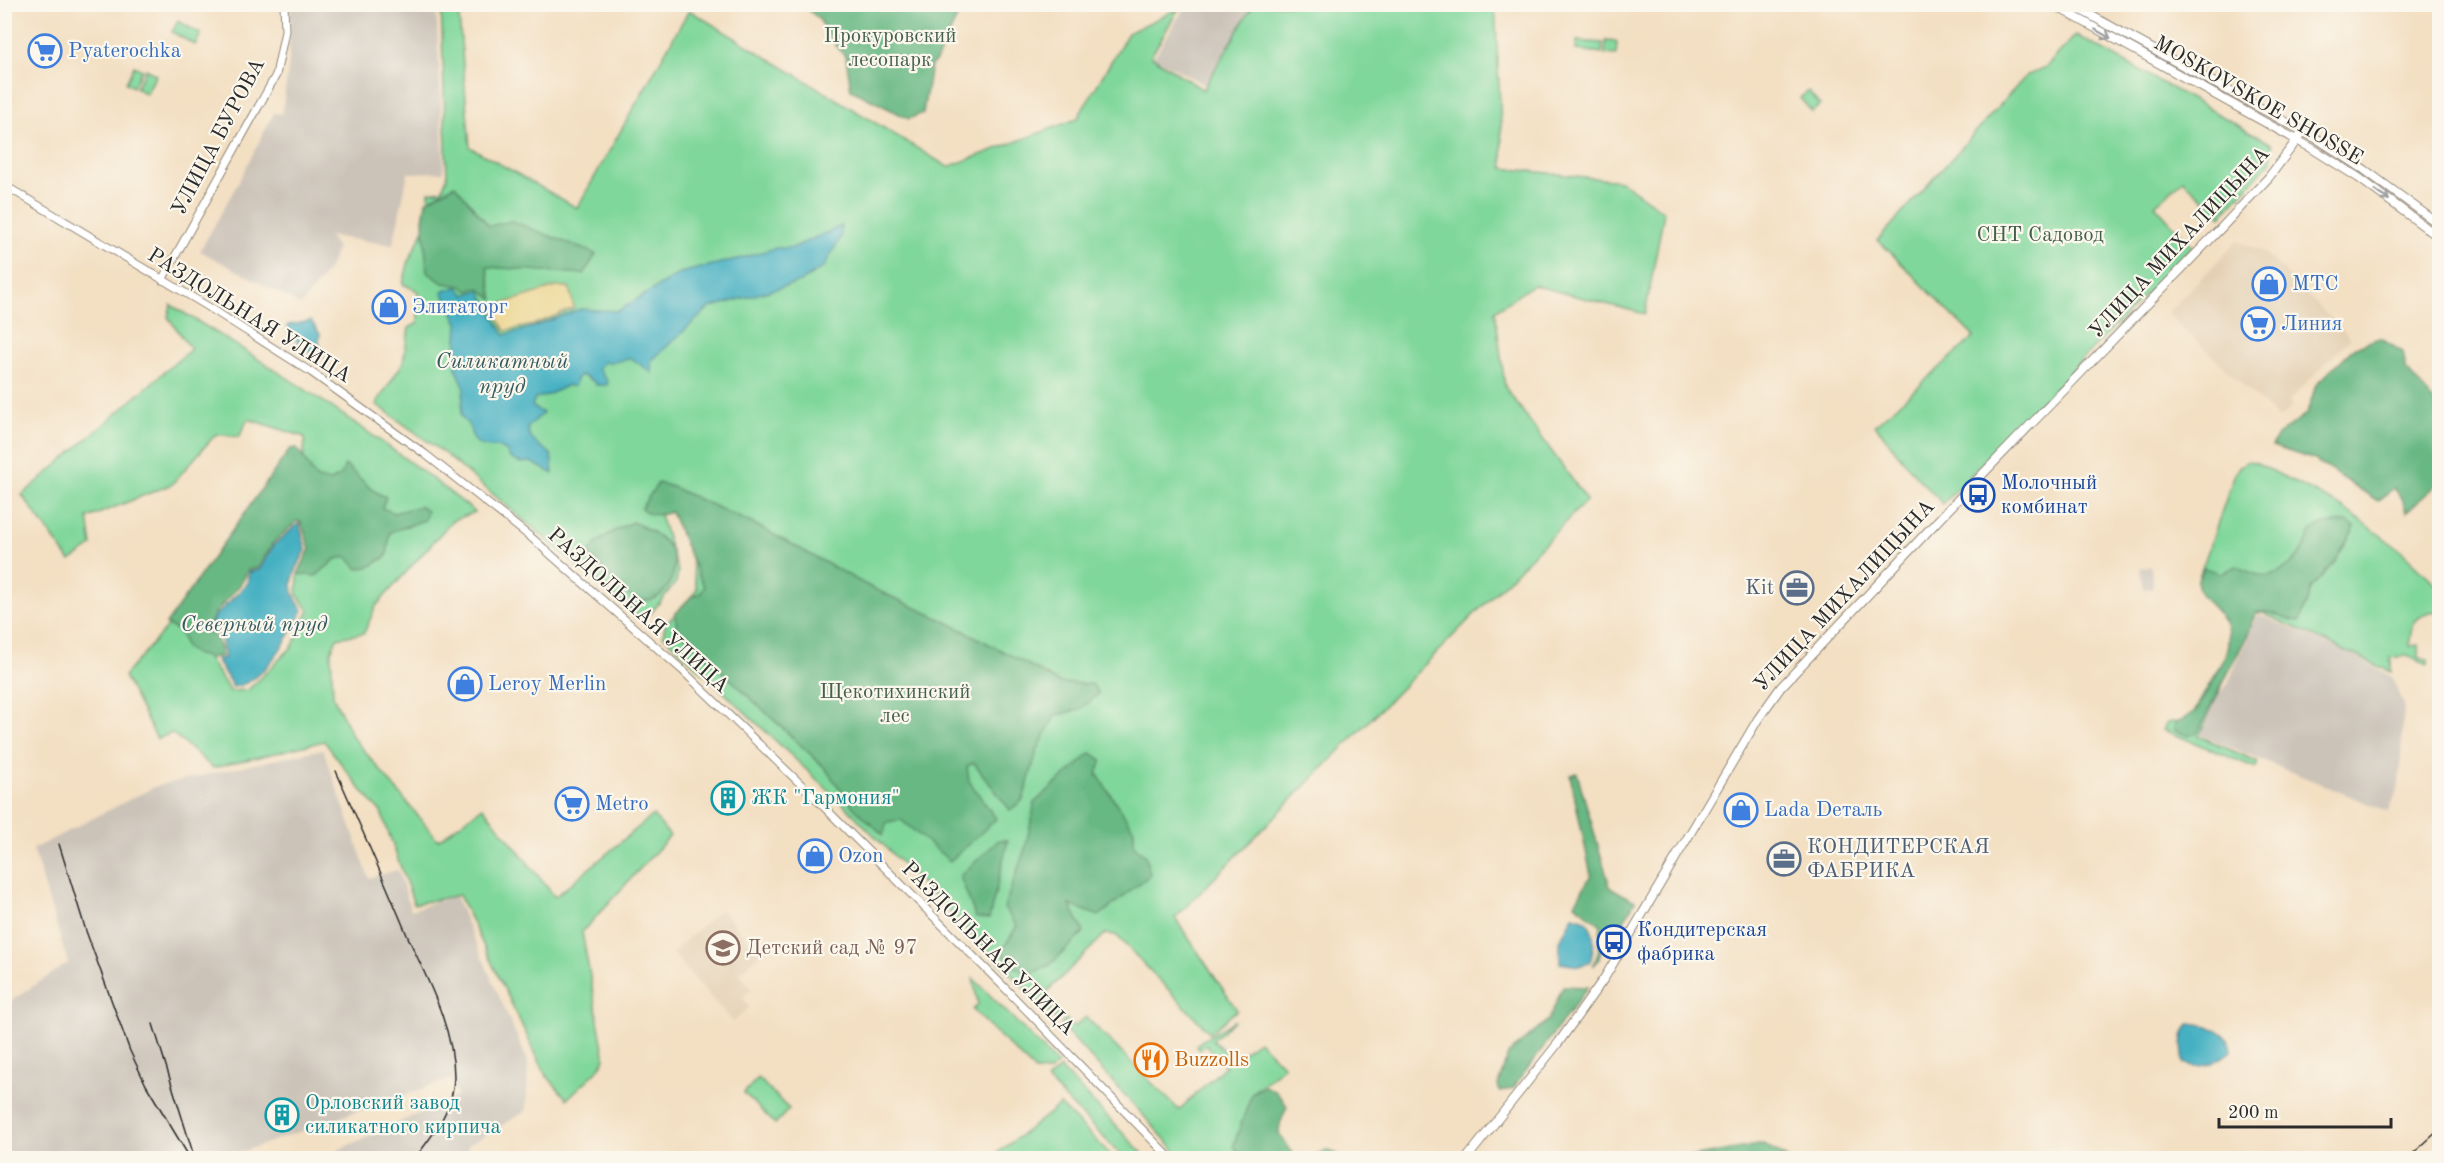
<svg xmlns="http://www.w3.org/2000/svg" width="2444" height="1163" font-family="'Old Standard TT',serif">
<rect width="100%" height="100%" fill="#fbf7ec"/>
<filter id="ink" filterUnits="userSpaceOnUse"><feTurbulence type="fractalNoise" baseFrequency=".0167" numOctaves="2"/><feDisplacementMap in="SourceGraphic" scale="12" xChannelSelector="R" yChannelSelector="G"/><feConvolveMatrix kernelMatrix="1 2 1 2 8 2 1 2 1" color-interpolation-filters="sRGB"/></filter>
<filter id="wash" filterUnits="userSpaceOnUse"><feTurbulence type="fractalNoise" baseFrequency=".008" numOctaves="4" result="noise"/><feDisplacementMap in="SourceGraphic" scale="24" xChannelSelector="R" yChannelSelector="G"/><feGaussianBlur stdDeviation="1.35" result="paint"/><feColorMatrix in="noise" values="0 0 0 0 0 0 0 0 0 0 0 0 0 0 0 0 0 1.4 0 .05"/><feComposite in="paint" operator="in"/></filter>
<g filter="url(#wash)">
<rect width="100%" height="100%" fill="#f3dfc2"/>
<!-- built -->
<g fill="#e4d0b4">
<polygon points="2237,241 2264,252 2351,338 2289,401 2292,406 2279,419 2167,313"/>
<polygon points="721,909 760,954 739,973 752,989 742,997 750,1007 733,1022 672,953"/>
</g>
<!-- industrial -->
<g fill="#cbc2b8">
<polygon points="290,5 436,5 444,172 408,173 393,245 329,236 337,248 328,270 301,305 200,251 239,181 274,113 282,114 289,61"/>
<polygon points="1186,5 1252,5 1205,85 1154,57"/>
<polygon points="2151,566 2153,588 2143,589 2140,568"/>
<polygon points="2261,615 2354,656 2393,678 2404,705 2399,785 2389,812 2201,735 2218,695 2227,685 2257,616"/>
<polygon points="323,749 369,878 398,870 411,910 455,896 528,1062 526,1111 467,1146 471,1158 320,1158 458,1096 450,1079 224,1158 5,1158 5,1005 68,963 33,849 156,786"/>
</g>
<!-- green -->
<g fill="#80d79b" stroke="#568163" stroke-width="1.5">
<polygon points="1495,4 1503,168 1621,181 1664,212 1645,314 1533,285 1495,311 1505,387 1587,500 1175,918 1237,1010 1210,1033 1116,935 1105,934 1046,993 1044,1002 1054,1012 1058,1010 1062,1014 1055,1019 846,807 663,635 665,625 697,590 691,558 671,512 660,515 678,571 676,582 651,613 642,616 635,614 445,454 376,404 403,363 409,328 418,323 418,291 403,284 409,260 427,223 429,192 442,190 447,177 441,5 458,5 470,147 577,208 689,10 948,167 1077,119 1128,33 1179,8 1151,56 1203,90 1253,5"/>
<polygon points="178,21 201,34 195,45 172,32"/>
<polygon points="2076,35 2272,144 2271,161 2221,216 2183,180 2155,205 2192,246 1943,504 1916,476 1875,425 1974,337 1878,240 2026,76 2046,67"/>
<polygon points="1577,41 1603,43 1602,53 1576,50"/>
<polygon points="1606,41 1617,42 1616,55 1605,54"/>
<polygon points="134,66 142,70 133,87 126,83"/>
<polygon points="146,69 156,75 146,94 136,88"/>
<polygon points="1808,91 1820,105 1812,112 1800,98"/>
<path d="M171 305C276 369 379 435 475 512L452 521 376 606 364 633 337 638 331 652 333 696 352 736 438 840 483 807 555 897 653 815 670 836 582 932 605 1059 596 1072 567 1099 546 1075 459 895 414 904 381 812 362 791 324 741 213 768 172 733 157 739 124 676 175 618 206 655 230 691 248 690 292 647 309 610 297 595 298 574 310 549 300 518 305 437 248 419 239 437 216 434 172 484 88 518 92 546 70 561 22 495 191 349 168 317Z"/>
<path d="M2247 461 2255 462 2339 505 2399 549 2439 587V611C2415 615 2410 622 2410 646L2418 645 2419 658 2428 660V665L2407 656 2391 658V672L2263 613H2255L2199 736 2258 762 2256 768 2163 730 2167 723 2183 720 2192 715 2229 649V635L2227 623 2200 592 2198 580 2234 476 2238 468Z"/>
<polygon points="973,978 1058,1064 1049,1072 1035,1071 973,1010 978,1004"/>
<path d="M1086 1017 1179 1110 1225 1066 1206 1045 1200 1050 1196 1045C1208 1035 1222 1029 1235 1020L1213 1040 1232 1060 1259 1041 1284 1066 1252 1093 1242 1157 1246 1158H1182L1061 1025 1066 1019 1074 1027Z"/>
<polygon points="1060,1068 1147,1158 1124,1158 1047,1080"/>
<polygon points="758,1078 789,1109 775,1124 744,1093"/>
<polygon points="1060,1105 1114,1158 991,1158"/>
</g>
<!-- forest -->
<g fill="#68b883" stroke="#4a7257" stroke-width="1.5">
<polygon points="803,5 963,5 936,61 931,65 923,113 909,119 851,90 846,57 834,43 819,19"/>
<polygon points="455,185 489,226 512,221 596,254 584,274 487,267 493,299 479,288 468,291 461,286 443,283 427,272 423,220 426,201"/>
<polygon points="2379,338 2403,352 2406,369 2439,407 2439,483 2406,512 2402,499 2394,488 2378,501 2315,460 2272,446 2278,435 2307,413 2316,385 2355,347"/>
<path d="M297 448 317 479 331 481 341 475 345 465C360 476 369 491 386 497L382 508 394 513 420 506 427 511 425 520 390 532 387 556 371 566 358 569 347 557 336 559 316 576 298 574 310 549 301 522 297 521 273 543 258 568 248 570C238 597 212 604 209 631L217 639 222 656 209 658 195 654 186 648 180 632 166 624 290 449Z"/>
<path d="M658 483 670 486 760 527 870 587 947 622 1031 666 1059 683 1092 684 1099 694 1080 709 1055 716 1037 751 1023 800 1010 810 974 763 967 766 969 781 996 819 950 861 901 820 887 822 883 835 853 807 825 768 677 629 675 614 692 596 700 594 704 587 671 512C660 515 649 517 641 508Z"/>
<path d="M632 522C645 527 657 533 667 544 687 569 661 614 631 597 616 587 602 567 589 554 596 538 617 530 632 522Z"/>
<path d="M2348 522 2355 527 2334 563 2312 587 2300 621C2284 621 2271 608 2255 613L2249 632 2197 733 2188 736 2174 730V725C2181 718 2191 717 2198 708 2209 686 2235 651 2227 627 2221 606 2183 594 2204 568L2221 573 2237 566C2247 571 2258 577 2270 575 2290 571 2306 549 2311 531L2323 524Z"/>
<polygon points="1091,753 1102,760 1097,774 1134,830 1134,846 1146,856 1150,875 1099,916 1070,905 1084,932 1050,965 1028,975 1011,964 1001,952 1017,926 1004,908 1026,846 1035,802"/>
<polygon points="1577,773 1610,887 1635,901 1619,930 1605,930 1599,960 1593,966 1598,953 1601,925 1575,904 1591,875 1570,775"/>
<polygon points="999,840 1008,840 989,919 976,918 960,876"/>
<polygon points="1563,986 1588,987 1513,1088 1500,1092 1498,1085 1508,1054 1549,1019"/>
<polygon points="1264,1086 1276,1091 1287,1106 1280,1124 1279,1133 1295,1158 1246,1158 1233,1147 1252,1093"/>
<polygon points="1763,1144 1787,1158 1686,1158"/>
<polygon points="1326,1150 1337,1154 1340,1158 1312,1158"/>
</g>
<!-- sand -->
<polygon fill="#eeda9e" stroke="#8c8264" stroke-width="1.5" points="556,287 569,287 574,308 533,325 505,331 492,307"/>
<!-- water -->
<g fill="#44b0c2" stroke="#386e76" stroke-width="1.5">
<path d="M841 226V237L824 267 800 282 709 308 651 361 652 373 631 358 610 363 604 362 598 368 608 382 607 385H596L595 382 581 375 576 379 575 385 572 387 568 385 546 396 535 398 532 406 543 413 528 427C527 440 541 446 551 454L553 474 531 462 520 463 510 458 507 452 499 447C482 448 472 445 470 427L461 416 464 386 456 368V357L453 352H456L458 323 442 291 458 287 465 295 480 290 504 335 533 327 580 309 618 311 680 273 745 257 776 248H792Z"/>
<polygon points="311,321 320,334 319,344 324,352 323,357 316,358 289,334 288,325"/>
<path d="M299 523 306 550C293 575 284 586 303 610 290 636 264 684 233 687L216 659 225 658 221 637 212 629 213 618 247 584 249 572 259 570 274 545Z"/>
<path d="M1573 916 1586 920C1596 935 1595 945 1590 962L1579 966 1560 963V941Z"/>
<path d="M2189 1024C2209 1026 2229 1028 2231 1051 2218 1062 2201 1071 2184 1063 2182 1050 2180 1035 2189 1024Z"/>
</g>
</g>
<g filter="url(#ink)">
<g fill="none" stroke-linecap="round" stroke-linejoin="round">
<!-- secondary casing -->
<g stroke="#8f8576" stroke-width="9">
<g id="secondary">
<polyline points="4,185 207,306 311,372 425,454 533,539 681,669 812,795 1004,987 1170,1158"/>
<polyline points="162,280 276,75 285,31 284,4"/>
</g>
</g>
<!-- primary casing -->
<g stroke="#8f8576" stroke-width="10">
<g id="primary">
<polyline points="2052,4 2313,149 2359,178 2440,238"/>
<polyline points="2070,4 2319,140 2365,170 2440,225"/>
<polyline points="1467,1158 1559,1042 1605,977 1758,719 1781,687 1944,514 2222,227 2269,177 2303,132"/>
</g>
</g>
<!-- secondary -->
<use href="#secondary" stroke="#fff" stroke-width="7"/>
<!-- primary -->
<use href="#primary" stroke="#fff" stroke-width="8"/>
<!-- rail -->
<g stroke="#2b2b2b" stroke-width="1.5">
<path d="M336 771C360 825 384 880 407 935 427 979 454 1028 454 1077 454 1109 433 1135 415 1158"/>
<polyline points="59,844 86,931 130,1051 146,1085 190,1158"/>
<polyline points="153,1024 193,1153"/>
<polyline points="2408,1158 2440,1129"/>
</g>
</g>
<!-- one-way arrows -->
<defs><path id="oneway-shaft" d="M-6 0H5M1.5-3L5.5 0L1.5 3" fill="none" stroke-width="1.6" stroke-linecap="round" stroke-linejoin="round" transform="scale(1.5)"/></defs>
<g stroke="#a0a0a0">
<use href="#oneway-shaft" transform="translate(2103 34) rotate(30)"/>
<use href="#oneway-shaft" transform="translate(2382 195) rotate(36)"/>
</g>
</g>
<!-- icons -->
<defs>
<g id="supermarket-ring" transform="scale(1.725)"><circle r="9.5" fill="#fbf7ec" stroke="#3f7fe0" stroke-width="1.5"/><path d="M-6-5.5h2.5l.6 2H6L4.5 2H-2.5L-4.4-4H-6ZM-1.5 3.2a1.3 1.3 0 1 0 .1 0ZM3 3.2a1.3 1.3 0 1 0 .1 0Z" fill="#3f7fe0"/></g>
<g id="shop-ring" transform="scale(1.725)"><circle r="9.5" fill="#fbf7ec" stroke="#3f7fe0" stroke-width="1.5"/><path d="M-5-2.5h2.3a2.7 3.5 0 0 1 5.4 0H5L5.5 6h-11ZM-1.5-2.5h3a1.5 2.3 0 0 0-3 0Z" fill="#3f7fe0"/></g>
<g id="bus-ring" transform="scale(1.725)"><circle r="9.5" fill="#fbf7ec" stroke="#1a4fb4" stroke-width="1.5"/><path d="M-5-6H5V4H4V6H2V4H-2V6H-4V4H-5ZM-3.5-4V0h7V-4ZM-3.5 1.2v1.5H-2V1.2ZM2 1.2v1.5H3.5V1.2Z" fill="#1a4fb4"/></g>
<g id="office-ring" transform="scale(1.725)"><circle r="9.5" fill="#fbf7ec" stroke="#5c6f8a" stroke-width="1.5"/><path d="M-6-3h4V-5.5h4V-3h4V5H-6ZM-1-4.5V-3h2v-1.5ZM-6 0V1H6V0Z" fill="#5c6f8a"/></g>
<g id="building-ring" transform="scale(1.725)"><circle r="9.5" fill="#fbf7ec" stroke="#0f9aa8" stroke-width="1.5"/><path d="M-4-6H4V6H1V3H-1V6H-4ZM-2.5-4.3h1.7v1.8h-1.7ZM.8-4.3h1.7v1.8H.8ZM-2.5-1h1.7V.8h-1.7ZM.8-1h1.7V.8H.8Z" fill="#0f9aa8"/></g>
<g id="school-ring" transform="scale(1.725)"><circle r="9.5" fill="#fbf7ec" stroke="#8d6e63" stroke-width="1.5"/><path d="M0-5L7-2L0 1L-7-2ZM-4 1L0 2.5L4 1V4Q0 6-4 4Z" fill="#8d6e63"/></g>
<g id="restaurant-ring" transform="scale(1.725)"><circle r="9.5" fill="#fbf7ec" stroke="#e8710a" stroke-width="1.5"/><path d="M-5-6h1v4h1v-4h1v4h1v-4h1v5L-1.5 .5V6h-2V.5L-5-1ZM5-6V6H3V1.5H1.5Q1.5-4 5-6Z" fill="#e8710a"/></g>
</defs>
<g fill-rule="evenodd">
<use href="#supermarket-ring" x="45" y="51"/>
<use href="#shop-ring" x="2269" y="284"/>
<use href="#shop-ring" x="389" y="307"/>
<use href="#supermarket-ring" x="2258" y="324"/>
<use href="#bus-ring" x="1978" y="495"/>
<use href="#office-ring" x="1797" y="588"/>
<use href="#shop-ring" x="465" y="684"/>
<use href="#building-ring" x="728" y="798"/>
<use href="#supermarket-ring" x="572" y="804"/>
<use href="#shop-ring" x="1741" y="810"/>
<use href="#shop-ring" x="815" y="856"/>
<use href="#office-ring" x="1784" y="859"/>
<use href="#bus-ring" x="1614" y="942"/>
<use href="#school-ring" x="723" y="948"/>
<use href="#restaurant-ring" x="1151" y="1060"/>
<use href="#building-ring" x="282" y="1115"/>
</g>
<g text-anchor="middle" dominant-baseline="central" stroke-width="4.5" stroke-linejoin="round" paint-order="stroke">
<!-- park labels -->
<g font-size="21" fill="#445f4d" stroke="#fbf7ec">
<text x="890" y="36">Прокуровский<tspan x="890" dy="24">лесопарк</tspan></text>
<text x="2040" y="235">СНТ Садовод</text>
<text x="895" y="692">Щекотихинский<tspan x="895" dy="24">лес</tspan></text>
</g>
<!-- shop labels -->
<g font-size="21" fill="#366cbe" stroke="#fbf7ec" text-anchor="start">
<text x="68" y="51">Pyaterochka</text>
<text x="2292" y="284">МТС</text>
<text x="412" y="307">Элитаторг</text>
<text x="2281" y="324">Линия</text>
<text x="488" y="684">Leroy Merlin</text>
<text x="595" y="804">Metro</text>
<text x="1764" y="810">Lada Dеталь</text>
<text x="838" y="856">Ozon</text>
</g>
<!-- street labels -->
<g font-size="21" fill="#2b2b2b" stroke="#fbf7ec">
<text transform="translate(2258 101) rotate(30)">MOSKOVSKOE SHOSSE</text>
<text transform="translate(219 137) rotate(-62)">УЛИЦА БУРОВА</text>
<text transform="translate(2180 243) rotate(-47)">УЛИЦА МИХАЛИЦЫНА</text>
<text transform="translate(249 316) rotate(32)">РАЗДОЛЬНАЯ УЛИЦА</text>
<text transform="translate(1845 596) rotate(-47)">УЛИЦА МИХАЛИЦЫНА</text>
<text transform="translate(638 611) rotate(42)">РАЗДОЛЬНАЯ УЛИЦА</text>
<text transform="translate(988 949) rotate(45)">РАЗДОЛЬНАЯ УЛИЦА</text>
</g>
<!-- transit labels -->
<g font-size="21" fill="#164399" stroke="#fbf7ec" text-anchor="start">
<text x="2001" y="483">Молочный<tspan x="2001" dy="24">комбинат</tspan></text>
<text x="1637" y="930">Кондитерская<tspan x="1637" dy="24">фабрика</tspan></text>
</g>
<!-- service labels -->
<g font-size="21" fill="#4e5e75" stroke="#fbf7ec" text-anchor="end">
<text x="1774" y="588">Kit</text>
<text x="1807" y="847" text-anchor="start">КОНДИТЕРСКАЯ<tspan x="1807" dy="24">ФАБРИКА</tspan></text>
</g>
<!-- culture labels -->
<g font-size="21" fill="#0d838f" stroke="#fbf7ec" text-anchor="start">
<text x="751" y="798">ЖК "Гармония"</text>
<text x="305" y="1103">Орловский завод<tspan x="305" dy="24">силикатного кирпича</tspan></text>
</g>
<!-- education labels -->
<g font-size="21" fill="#785e54" stroke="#fbf7ec" text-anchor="start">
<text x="746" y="948">Детский сад № 97</text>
</g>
<!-- food labels -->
<g font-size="21" fill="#c56008" stroke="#fbf7ec" text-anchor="start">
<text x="1174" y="1060">Buzzolls</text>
</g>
<!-- water labels -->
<g font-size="22" font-style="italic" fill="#345a60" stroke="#fbf7ec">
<text x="502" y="362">Силикатный<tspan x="502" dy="25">пруд</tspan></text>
<text x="254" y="625">Северный пруд</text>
</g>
</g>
<!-- margin -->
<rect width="2444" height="1163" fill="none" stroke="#fbf7ec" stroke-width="24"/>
<!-- scale -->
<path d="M2219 1118v9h172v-9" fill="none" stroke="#2b2b2b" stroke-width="3"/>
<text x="2228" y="1118" font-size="18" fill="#2b2b2b" stroke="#fbf7ec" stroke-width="4.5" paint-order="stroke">200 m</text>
</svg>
